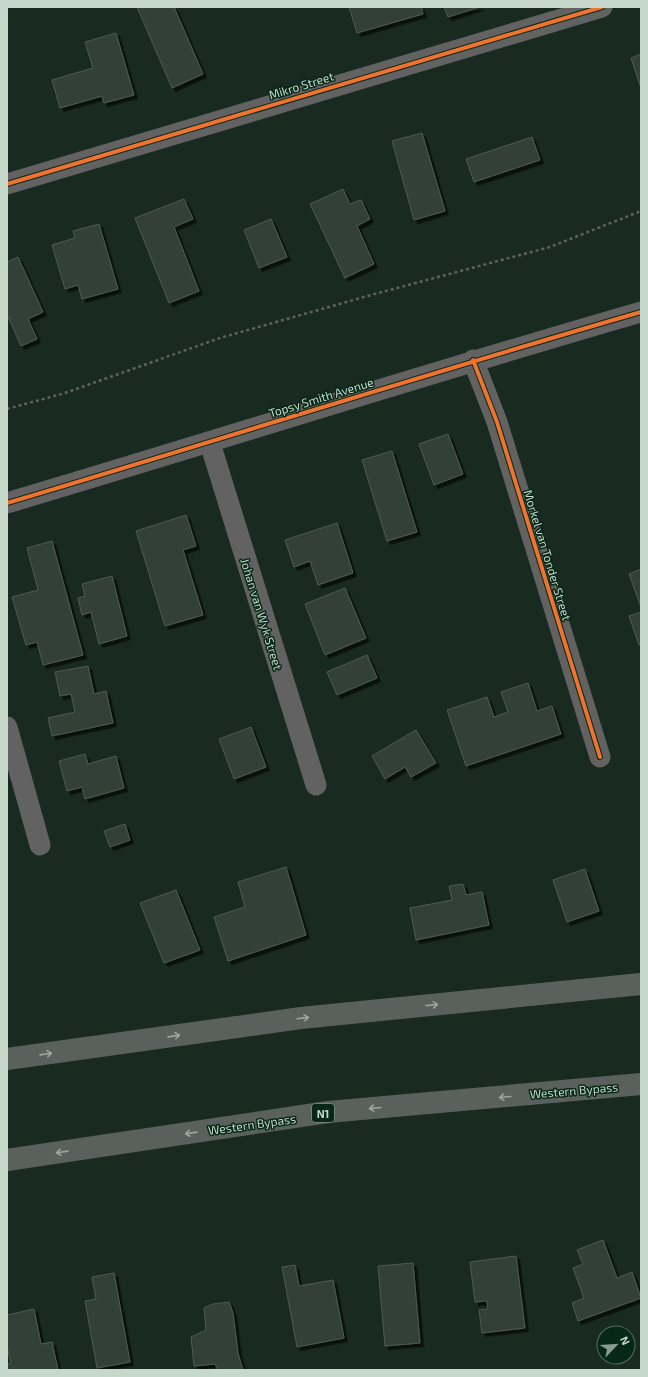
<svg xmlns="http://www.w3.org/2000/svg" width="648" height="1377" font-family="'Exo 2',sans-serif">
<defs>
<filter id="shadow"><feDropShadow dx="3.5" dy="3.5" stdDeviation="0" flood-color="#0009"/></filter>
</defs>
<rect width="100%" height="100%" fill="#192a21"/>
<!-- building -->
<g fill="#313f37" stroke="#4d5c54" filter="url(#shadow)">
<polygon points="137,7 174,7 203,74 172,88"/>
<polygon points="349,7 421,7 423,14 357,33"/>
<polygon points="444,7 480,7 448,17"/>
<polygon points="116,33 134,95 104,103 102,96 60,108 52,80 93,68 85,42"/>
<polygon points="641,54 641,88 631,58"/>
<polygon points="422,133 445,211 414,220 392,141"/>
<polygon points="532,137 540,160 474,182 466,159"/>
<polygon points="343,189 350,204 361,200 370,219 357,226 374,264 345,278 310,204"/>
<polygon points="184,199 193,219 174,227 199,291 169,303 135,218"/>
<polygon points="271,219 287,257 259,268 244,230"/>
<polygon points="99,224 118,289 82,299 78,285 65,289 52,245 75,238 73,231"/>
<polygon points="18,257 43,312 28,319 37,339 21,346 7,314 7,262"/>
<polygon points="448,434 463,474 434,485 419,444"/>
<polygon points="392,451 417,532 387,541 362,460"/>
<polygon points="186,515 196,546 183,550 203,615 165,626 136,531"/>
<polygon points="337,523 353,573 318,585 310,561 294,567 285,540"/>
<polygon points="52,541 83,655 43,665 37,642 26,645 12,597 38,590 27,548"/>
<polygon points="641,569 641,607 629,574"/>
<polygon points="112,576 127,636 99,644 91,612 82,615 78,598 85,596 82,584"/>
<polygon points="345,588 366,638 325,655 305,604"/>
<polygon points="641,612 641,644 639,645 629,616"/>
<polygon points="367,655 377,678 337,695 327,672"/>
<polygon points="88,666 94,694 106,691 113,723 52,736 48,718 75,712 71,694 60,696 55,672"/>
<polygon points="528,683 537,711 552,706 561,734 466,766 447,710 487,697 494,717 508,712 501,692"/>
<polygon points="251,727 266,767 234,779 219,739"/>
<polygon points="416,730 436,763 411,777 405,767 385,779 372,756"/>
<polygon points="85,754 88,764 116,756 124,788 85,799 82,787 67,791 59,761"/>
<polygon points="125,824 130,840 110,847 104,831"/>
<polygon points="286,867 306,935 228,961 214,917 245,907 238,882"/>
<polygon points="585,869 599,911 567,922 553,880"/>
<polygon points="463,884 466,895 482,892 489,925 416,940 410,908 452,900 449,886"/>
<polygon points="176,890 200,950 164,963 140,903"/>
<polygon points="603,1240 617,1278 632,1272 641,1298 578,1321 572,1303 584,1298 573,1268 583,1264 577,1250"/>
<polygon points="516,1256 525,1328 482,1333 479,1310 488,1309 487,1301 475,1302 470,1262"/>
<polygon points="413,1263 420,1343 385,1346 378,1266"/>
<polygon points="295,1265 299,1286 333,1280 344,1338 297,1347 282,1267"/>
<polygon points="114,1273 130,1362 97,1368 85,1301 96,1299 92,1277"/>
<polygon points="229,1302 233,1313 238,1353 243,1370 218,1370 215,1364 194,1366 191,1337 206,1330 204,1308 213,1304"/>
<polygon points="34,1309 41,1344 52,1342 58,1370 7,1370 7,1364 11,1363 7,1346 7,1315"/>
</g>
<g fill="none" stroke-linecap="round" stroke-linejoin="round">
<!-- path -->
<polyline stroke="#5e625f" stroke-width="2.5" stroke-dasharray="3 3" stroke-linecap="butt" points="7,409 65,393 220,338 371,295 550,247 641,211"/>
<!-- street -->
<g stroke="#616261" stroke-width="21">
<polyline points="7,184 602,7"/>
<polyline points="473,360 497,422 600,757"/>
<polyline points="210,443 316,785"/>
<path d="M7 503C219 440 429 373 641 312"/>
<polyline points="7,727 40,845"/>
</g>
<!-- highway -->
<g stroke="#5a605c" stroke-width="22">
<polyline points="7,1059 301,1018 641,984"/>
<polyline points="7,1160 328,1112 641,1084"/>
</g>
<!-- cycleway casing -->
<g stroke="#072717" stroke-width="6">
<g id="cycleway">
<polyline points="7,184 602,7"/>
<polyline points="473,360 497,422 600,757"/>
<path d="M7 503C219 440 429 373 641 312"/>
</g>
</g>
<!-- cycleway -->
<use href="#cycleway" stroke="#ef722f" stroke-width="4"/>
</g>
<!-- one-way arrows -->
<defs><path id="oneway-shaft" d="M-6 0H5M1.5-3L5.5 0L1.5 3" fill="none" stroke-width="1.6" stroke-linecap="round" stroke-linejoin="round"/></defs>
<g stroke="#9ba89f">
<use href="#oneway-shaft" transform="translate(432 1005) rotate(-6)"/>
<use href="#oneway-shaft" transform="translate(303 1018) rotate(-7)"/>
<use href="#oneway-shaft" transform="translate(174 1036) rotate(-8)"/>
<use href="#oneway-shaft" transform="translate(46 1054) rotate(-8)"/>
<use href="#oneway-shaft" transform="translate(505 1097) rotate(175)"/>
<use href="#oneway-shaft" transform="translate(375 1108) rotate(175)"/>
<use href="#oneway-shaft" transform="translate(191 1133) rotate(172)"/>
<use href="#oneway-shaft" transform="translate(62 1152) rotate(172)"/>
</g>
<g text-anchor="middle" dominant-baseline="central" stroke-width="3" stroke-linejoin="round" paint-order="stroke">
<!-- shield labels -->
<rect fill="#072717" stroke="#8da396" stroke-width="1" x="312" y="1104" width="22" height="18" rx="3"/>
<g font-size="11" font-weight="bold" fill="#c6d8cc">
<text x="323" y="1113">N1</text>
</g>
<!-- street labels -->
<g font-size="12" fill="#c6d8cc" stroke="#072717">
<text transform="translate(301 85) rotate(-17)">Mikro Street</text>
<text transform="translate(321 397) rotate(-17)">Topsy Smith Avenue</text>
<text transform="translate(548 555) rotate(73)">Morkel van Tonder Street</text>
<text transform="translate(262 614) rotate(73)">Johan van Wyk Street</text>
<text transform="translate(574 1090) rotate(-5)">Western Bypass</text>
<text transform="translate(252 1124) rotate(-8)">Western Bypass</text>
</g>
</g>
<!-- border -->
<rect width="648" height="1377" fill="none" stroke="#c6d8cc" stroke-width="16"/>
<!-- north arrow -->
<g transform="translate(616 1345) rotate(65)"><circle r="19" fill="#072717" stroke="#536e5f"/>
<path d="M0-3L7 15L0 10L-7 15Z" fill="#899b90"/>
<text y="-6" font-size="11" font-weight="bold" text-anchor="middle" fill="#c6d8cc">N</text>
</g>
</svg>
